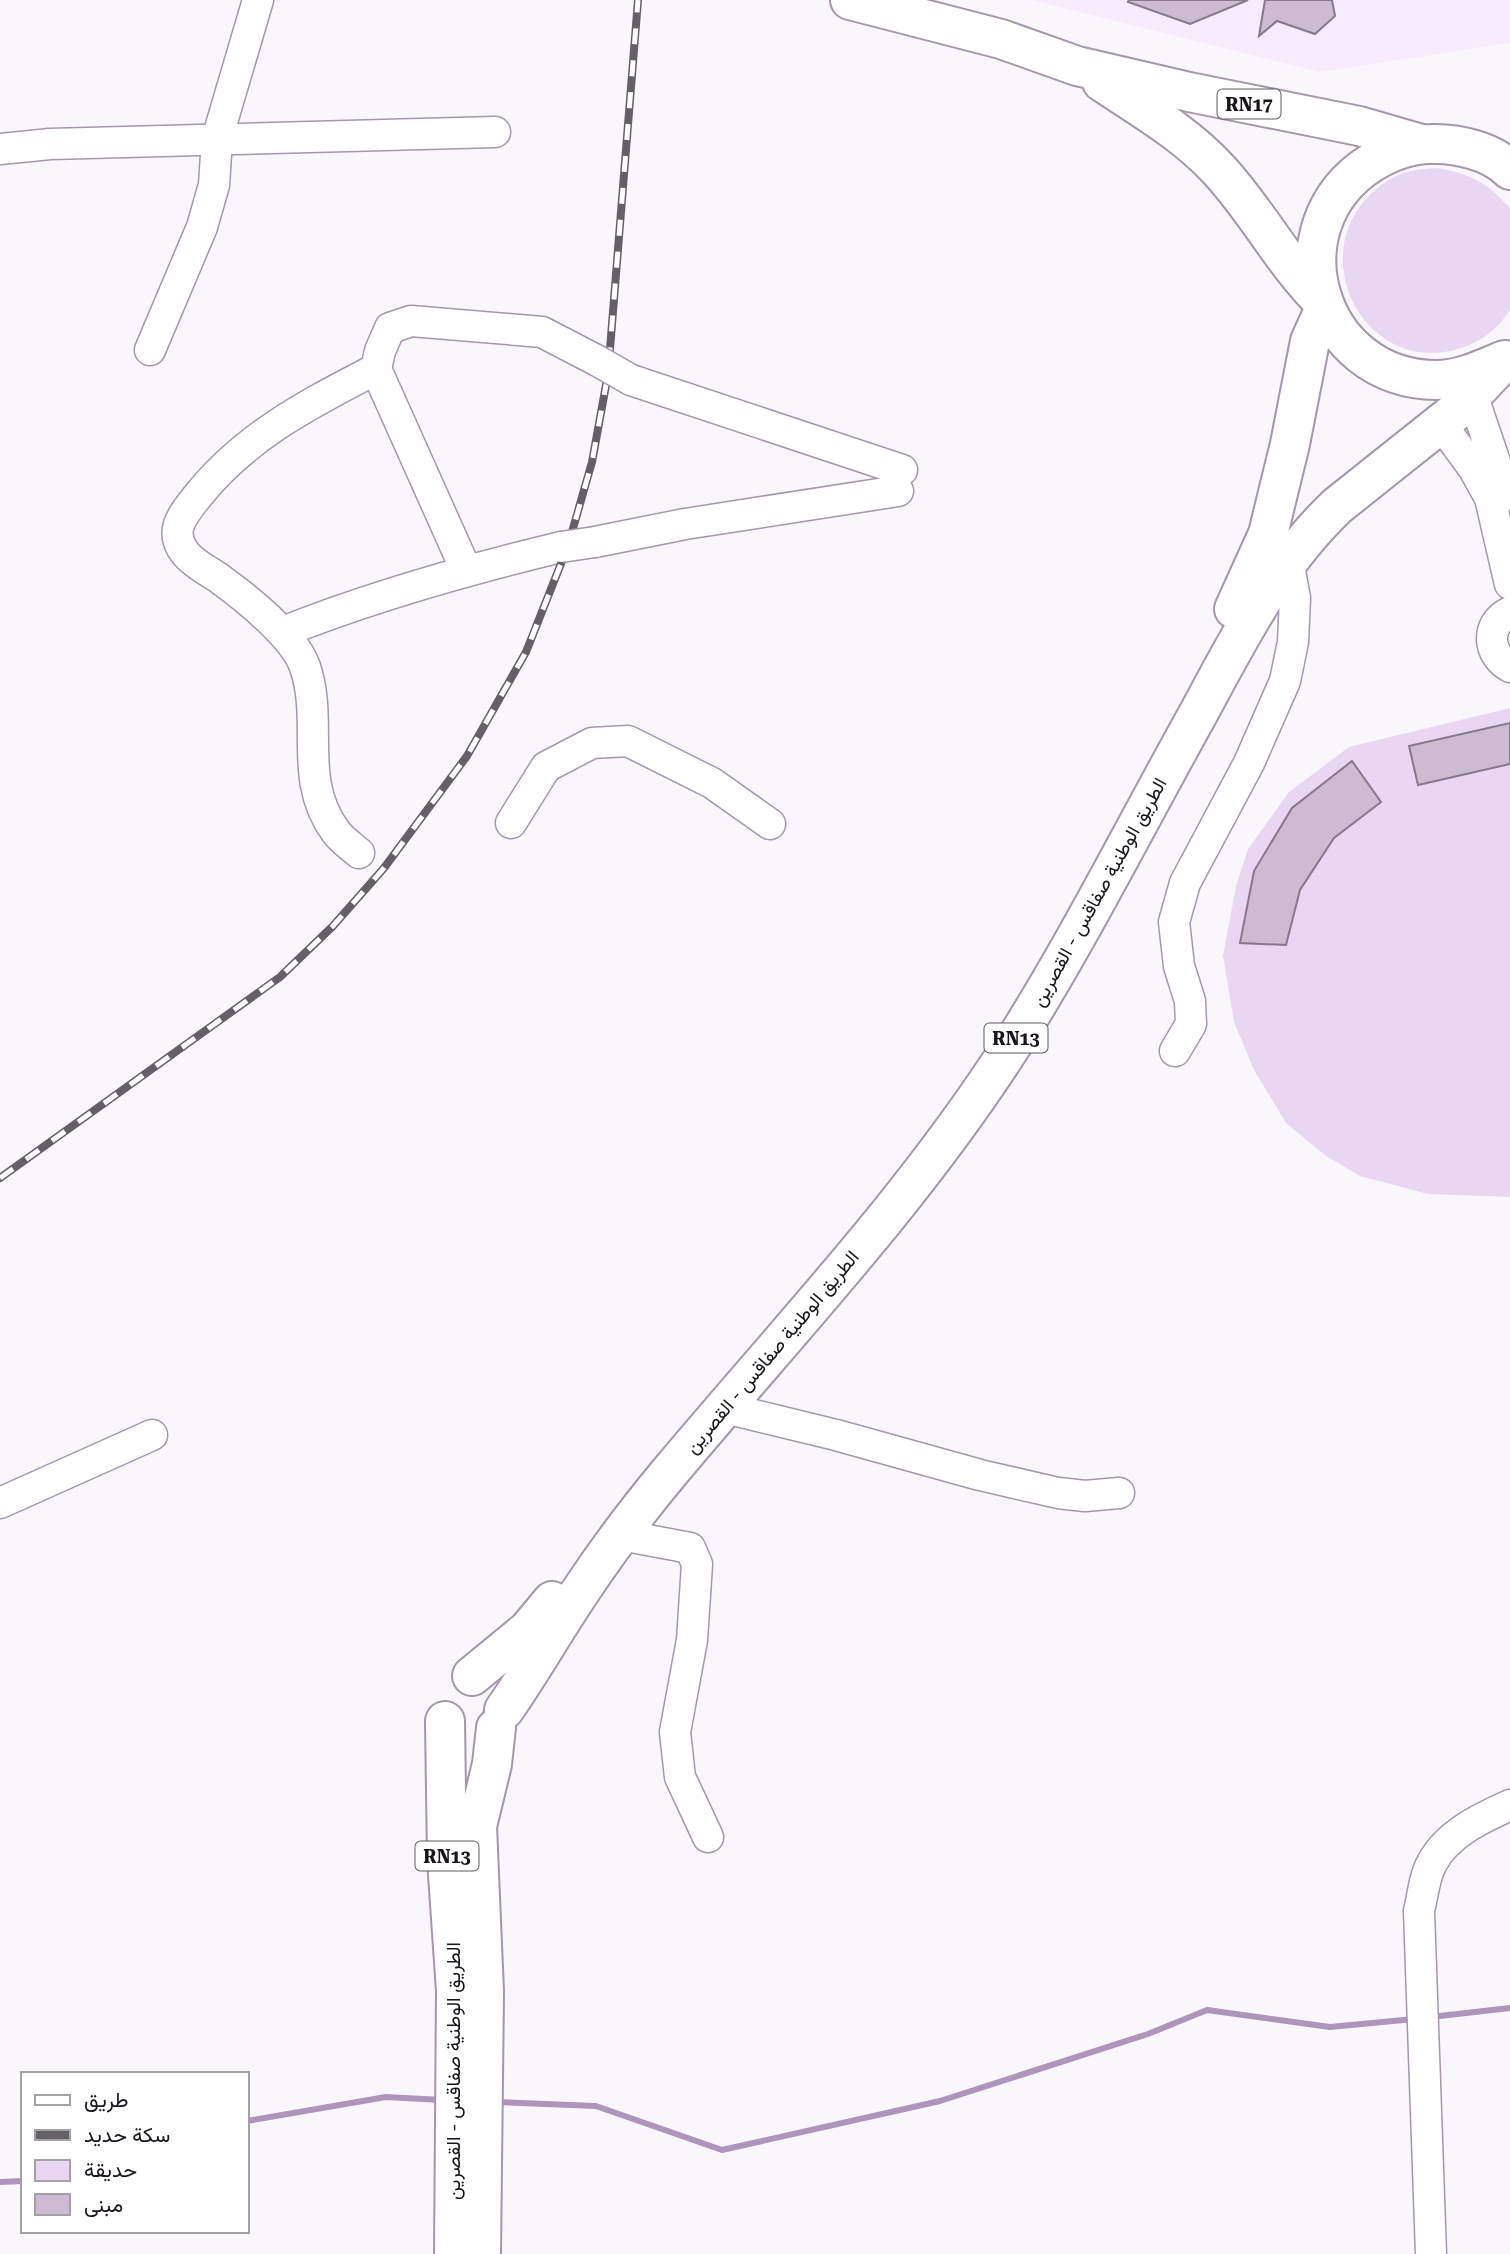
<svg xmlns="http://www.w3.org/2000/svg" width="1510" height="2254" font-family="'Roboto Serif',Vazirmatn,serif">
<rect width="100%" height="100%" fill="#faf7fc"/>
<!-- built -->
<polygon fill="#f8ebfd" points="1032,0 1510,0 1510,43 1320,72"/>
<!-- green -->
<g fill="#e9d6f2">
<path d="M1437 168C1473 175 1485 181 1510 208V310C1498 329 1482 341 1461 348 1367 379 1301 256 1374 191 1384 182 1397 174 1411 171 1419 169 1428 169 1437 168Z"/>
<polygon points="1510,708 1510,1197 1428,1194 1360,1176 1326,1156 1286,1123 1254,1070 1234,1022 1223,956 1236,886 1248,849 1289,792 1349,747"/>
</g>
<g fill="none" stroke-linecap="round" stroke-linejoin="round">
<!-- stream -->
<g stroke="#af94bb" stroke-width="6">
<polyline points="1431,2017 1510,2008"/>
<polyline points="495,2102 596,2106 722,2150 940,2101 1148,2034 1207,2010 1330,2027 1414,2019"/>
<polyline points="247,2121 386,2097 442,2100"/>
<polyline points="0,2182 23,2181"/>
</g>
</g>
<!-- building -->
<g fill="#ccbbd3" stroke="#87788e" stroke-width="2">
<polygon points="1129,0 1248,0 1190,24 1128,2"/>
<polygon points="1265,0 1332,0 1335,16 1315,34 1277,21 1259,36"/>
<polygon points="1510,723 1510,764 1418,785 1409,746"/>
<polygon points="1352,761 1381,802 1334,838 1300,890 1286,945 1240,943 1254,871 1292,808"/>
</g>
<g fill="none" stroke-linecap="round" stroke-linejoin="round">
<!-- minor casing -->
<g stroke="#a596ac" stroke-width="33">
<g id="minor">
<polyline points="0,149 50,144 495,132"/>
<polyline points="150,350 202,227 214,185 217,139 258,0"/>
<polyline points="376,369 466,570"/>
<polyline points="631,380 902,470"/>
<polyline points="1473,397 1495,462 1496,503"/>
<polyline points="1441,424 1474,469 1490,498 1510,584"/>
<polyline points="595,542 685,524 898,491"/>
<path d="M1510 612C1485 624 1487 654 1510 667"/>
<path d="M283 632C373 596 466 570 561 547"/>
<polyline points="511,823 546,767 592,743 628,741 712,783 770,824"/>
<path d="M359 853C352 847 342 840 336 832 297 780 324 722 305 667 295 637 246 598 220 579 210 572 194 564 186 554 168 532 182 516 196 498 245 436 307 405 376 369L380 351 390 328 411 321 542 332 596 360"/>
<polyline points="1175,1051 1191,1024 1190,1001 1179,966 1174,922 1185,883 1249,763 1285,681 1293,642 1295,598 1288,560"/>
<polyline points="725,1408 836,1435 980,1475 1058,1493 1085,1496 1119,1493"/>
<polyline points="0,1503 152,1435"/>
<polyline points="621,1535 690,1548 697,1564 692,1640 675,1732 680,1777 708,1837"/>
<path d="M1431 2254 1419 1911C1423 1895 1424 1877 1432 1863 1447 1834 1481 1818 1510 1805"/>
</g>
</g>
<!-- major casing -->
<g stroke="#a596ac" stroke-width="42">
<g id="major">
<polyline points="850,0 1001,39 1077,66 1189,92 1359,126 1421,144"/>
<path d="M1102 82C1143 109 1186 134 1219 170 1257 211 1282 261 1323 302"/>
<path d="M1502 361C1481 370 1459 380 1436 380 1316 379 1272 226 1371 163 1389 152 1409 144 1431 144 1456 143 1492 151 1510 170"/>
<polyline points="1234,609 1268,534 1290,444 1310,341 1325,308"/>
<polyline points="472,1676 528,1630 552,1601"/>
<path d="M504 1710C532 1670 556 1627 584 1586 610 1547 639 1509 668 1474 785 1334 911 1202 1010 1048 1078 941 1136 825 1198 714 1238 640 1276 564 1337 506L1460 408 1505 360"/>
<polyline points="445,1721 447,1860 456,1991 454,2254"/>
<polyline points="481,2254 484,1992 477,1826 492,1764 496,1728"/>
</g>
</g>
<!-- minor -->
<use href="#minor" stroke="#fff" stroke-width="30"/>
<!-- major -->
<use href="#major" stroke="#fff" stroke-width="38"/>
<!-- rail casing -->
<g stroke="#656067" stroke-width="8">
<polyline id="rail" points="0,1178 280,977 333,926 384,868 467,756 526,652 568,546 592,462 608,374 638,0"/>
</g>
<!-- rail -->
<use href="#rail" stroke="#fff" stroke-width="5" stroke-dasharray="16" stroke-linecap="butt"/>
<!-- minor-bridge casing -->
<g stroke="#a596ac" stroke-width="33" stroke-linecap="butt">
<g id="minor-bridge">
<polyline points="596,360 631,380"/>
<polyline points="561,547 595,542"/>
</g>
</g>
<!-- minor-bridge -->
<use href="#minor-bridge" stroke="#fff" stroke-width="30"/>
</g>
<g text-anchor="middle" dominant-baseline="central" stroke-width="7" stroke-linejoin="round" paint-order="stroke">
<!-- shield labels -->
<g fill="#fff" stroke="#5e5a5f" stroke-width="2">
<rect x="1217.5" y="89.5" width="63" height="29" rx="5"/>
<rect x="984.5" y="1023.5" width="63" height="29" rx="5"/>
<rect x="415.5" y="1841.5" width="63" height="29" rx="5"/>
</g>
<g font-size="18" font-weight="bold" fill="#19131b">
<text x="1249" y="104">RN17</text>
<text x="1016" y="1038">RN13</text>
<text x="447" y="1856">RN13</text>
</g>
<!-- street labels -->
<g font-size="19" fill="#19131b" stroke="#fff">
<text transform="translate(1099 892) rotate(-61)">الطريق الوطنية صفاقس - القصرين</text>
<text transform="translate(772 1352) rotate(-50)">الطريق الوطنية صفاقس - القصرين</text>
<text transform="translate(453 2071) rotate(-90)">الطريق الوطنية صفاقس - القصرين</text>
</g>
</g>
<!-- legend -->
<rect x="21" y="2072" width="228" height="161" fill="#ffffff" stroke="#a3a1a4" stroke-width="2"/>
<rect x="35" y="2095" width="35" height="10" fill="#ffffff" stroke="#a3a1a4" stroke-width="2"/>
<text x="84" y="2107" font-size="21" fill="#19131b">طريق</text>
<rect x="35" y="2130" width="35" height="10" fill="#656067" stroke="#a3a1a4" stroke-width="2"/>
<text x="84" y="2142" font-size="21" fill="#19131b">سكة حديد</text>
<rect x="35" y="2160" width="35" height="21" fill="#e9d6f2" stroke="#a3a1a4" stroke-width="2"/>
<text x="84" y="2177" font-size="21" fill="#19131b">حديقة</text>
<rect x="35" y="2194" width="35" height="21" fill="#ccbbd3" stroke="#a3a1a4" stroke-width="2"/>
<text x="84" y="2212" font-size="21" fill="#19131b">مبنى</text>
</svg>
